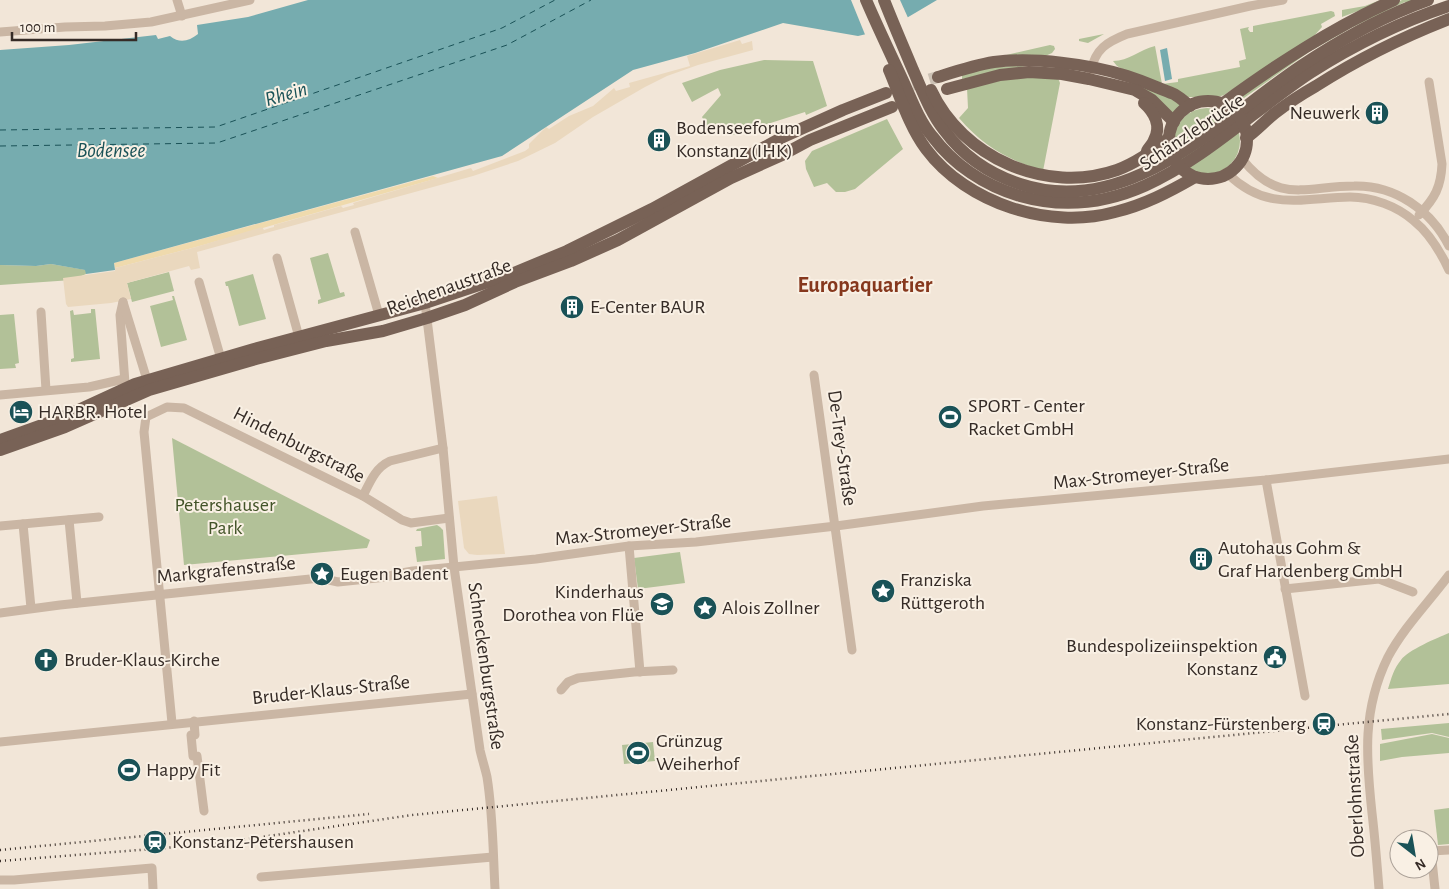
<svg xmlns="http://www.w3.org/2000/svg" width="1449" height="889" font-family="'Alegreya Sans',sans-serif">
<rect width="100%" height="100%" fill="#f2e6d8"/>
<!-- green -->
<g fill="#b2c198">
<polygon points="1380,0 1366,8 1342,17 1342,10 1365,6"/>
<path d="M1402 0H1414L1406 4 1405 2 1351 28 1309 52 1234 105 1229 103C1285 65 1341 28 1402 0Z"/>
<path d="M1331 11 1334 12 1335 16 1321 24 1322 27 1314 36 1224 95 1218 97H1187L1124 70 1117 66 1113 61C1129 61 1139 50 1155 46L1162 84 1178 82V79L1240 67 1239 61 1246 59 1240 29 1249 27 1248 29 1250 32H1253V26Z"/>
<polygon points="1104,34 1088,43 1079,41 1079,39"/>
<polygon points="1050,45 1054,46 1055,49 1052,53 1043,57 989,59"/>
<path d="M764 60 813 61 827 106 806 115 805 112 733 135V130C726 125 717 129 709 131L702 117 721 95 718 88 692 102 682 83 720 70Z"/>
<polygon points="1031,65 962,79 962,75 991,67"/>
<path d="M1016 77 1058 78 1060 83 1043 171C1007 159 984 147 959 118L968 108 967 88Z"/>
<polygon points="1126,79 1184,104 1173,114"/>
<circle cx="1207" cy="141" r="33"/>
<polygon points="887,119 903,149 855,189 845,192 836,192 827,183 814,187 806,169 805,161 812,151"/>
<polygon points="328,253 340,293 344,292 345,296 318,304 318,300 321,299 310,258"/>
<polygon points="51,264 86,270 86,274 72,280 0,285 0,265 36,266"/>
<polygon points="169,272 174,291 132,302 127,283"/>
<polygon points="253,274 266,319 239,326 228,286 226,286 225,282"/>
<polygon points="172,296 174,296 187,340 161,347 150,306 173,300"/>
<polygon points="91,309 95,309 100,359 71,362 71,359 74,358 70,311 73,310 74,315 91,313"/>
<polygon points="14,314 19,363 15,364 16,368 0,369 0,315"/>
<polygon points="172,438 370,540 367,548 184,565"/>
<polygon points="437,525 440,527 443,530 445,559 417,562 415,547 422,546 421,531 416,531 417,529"/>
<polygon points="680,552 685,583 638,589 634,558"/>
<path d="M1449 633V684L1388 689C1391 679 1394 668 1401 660 1408 650 1437 638 1449 633Z"/>
<polygon points="1449,723 1449,737 1432,733 1382,740 1381,729"/>
<polygon points="1432,734 1449,738 1449,753 1402,757 1380,761 1380,744"/>
<polygon points="653,742 655,761 624,764 622,745"/>
<polygon points="1449,808 1449,844 1438,845 1434,810"/>
</g>
<!-- sand -->
<polygon fill="#efdaad" points="433,176 438,178 196,247 115,268 114,263"/>
<!-- plaza -->
<g fill="#ead8be">
<polygon points="740,40 742,44 752,41 753,50 698,65 667,76 645,87 593,117 555,143 518,161 473,176 197,252 200,268 191,270 189,266 127,283 131,299 111,303 68,307 66,304 63,278 115,271 115,268 196,247 262,227 264,230 270,228 274,227 274,225 341,206 343,208 354,205 353,203 471,168 473,171 525,151 529,148 529,144 546,127 549,129 569,116 593,106 614,88 616,91 630,87 629,83 690,66 687,56"/>
<polygon points="497,496 505,554 477,555 469,554 464,548 458,501"/>
</g>
<!-- water -->
<g fill="#76acaf">
<path d="M308 0H937L888 29 858 36 783 23 695 53 633 70 502 156 114 263 115 270 86 274 85 270 51 264 36 266 0 265V50L69 45 156 35 158 39 170 36C180 44 189 41 198 34L197 25 248 17Z"/>
<polygon points="1167,48 1172,79 1165,81 1160,50"/>
</g>
<!-- pier -->
<polygon fill="#f2e6d8" points="851,0 900,0 909,20 889,31 866,37"/>
<g fill="none" stroke-linecap="round" stroke-linejoin="round">
<!-- ferry -->
<g stroke="#1a5257" stroke-width="1" stroke-dasharray="6 5" stroke-linecap="butt">
<polyline points="0,130 216,127 502,28 555,0"/>
<polyline points="0,146 217,143 507,45 591,0"/>
</g>
<!-- primary-tunnel -->
<polyline stroke="#ccc1b4" stroke-width="12" stroke-dasharray="12 6" stroke-linecap="butt" points="895,90 938,77"/>
<!-- street -->
<g stroke="#cab6a4" stroke-width="9">
<polyline points="177,0 182,16"/>
<polyline points="0,32 65,27 105,26 151,22 250,0"/>
<path d="M1091 71C1095 49 1107 42 1127 34L1250 6 1283 0"/>
<path d="M1242 159C1279 205 1305 186 1354 186 1395 185 1431 210 1449 246"/>
<path d="M1228 174C1267 212 1302 198 1350 197 1372 197 1397 206 1414 221 1429 233 1441 253 1449 270"/>
<path d="M1419 215C1435 198 1441 187 1442 164L1429 82"/>
<polyline points="355,232 379,315"/>
<polyline points="277,258 299,337"/>
<polyline points="199,282 221,359"/>
<polyline points="123,302 120,315 125,383"/>
<polyline points="123,302 147,380"/>
<path d="M425 303 443 448 454 567 480 750C482 759 485 768 487 777 493 814 493 852 495 889"/>
<polyline points="41,312 46,390"/>
<polyline points="814,375 852,650"/>
<polyline points="0,395 89,387 124,379"/>
<polyline points="1266,480 1305,696"/>
<path d="M363 496C370 482 375 468 390 461L443 448"/>
<polyline points="69,520 77,603"/>
<polyline points="23,524 31,608"/>
<polyline points="0,526 99,517"/>
<polyline points="629,546 640,672"/>
<polyline points="1285,589 1379,579 1413,592"/>
<polyline points="0,613 60,605 320,578 338,582 386,577 396,574 413,571 536,559 629,546 696,542 836,526 983,506 1266,480 1449,459"/>
<polyline points="561,690 568,682 578,678 634,672 673,670"/>
<polyline points="194,721 195,735 191,735 193,756 197,756 204,811"/>
<polyline points="172,723 144,432 146,417 167,407 184,408 363,496 402,520 411,523 449,518"/>
<polyline points="0,742 472,694"/>
<polyline points="261,877 493,857"/>
<polyline points="0,880 14,880 152,868 153,889"/>
<path d="M1379 889C1377 864 1375 838 1372 813 1366 757 1362 710 1388 657 1404 627 1429 602 1449 575"/>
<polyline points="1435,889 1431,851 1449,850"/>
</g>
<!-- primary -->
<g stroke="#786256" stroke-width="12">
<path d="M866 0C878 28 891 55 904 83 912 101 919 120 932 136 954 165 985 186 1020 196 1139 230 1221 132 1310 73 1354 45 1400 22 1449 6"/>
<path d="M884 0C893 23 903 46 913 70 922 90 930 112 944 130 963 156 990 174 1020 184 1128 220 1219 121 1301 66 1340 40 1383 16 1428 0"/>
<path d="M889 70C900 96 909 126 926 149 967 204 1050 230 1115 212 1144 205 1169 192 1195 177"/>
<path d="M938 77C957 71 975 65 994 62 1033 57 1090 64 1127 76 1143 81 1158 88 1174 94L1180 98 1190 106"/>
<polyline points="947,89 1000,75 1029,72 1062,74 1089,79 1135,90 1152,100 1174,122"/>
<path d="M931 90C962 157 1046 195 1117 170 1136 163 1153 151 1169 138"/>
<circle cx="1208" cy="140" r="39"/>
<path d="M1144 103C1154 112 1162 126 1154 140 1153 144 1149 147 1147 151"/>
<path d="M1222 104C1277 64 1332 28 1394 0"/>
<path d="M1246 138C1257 130 1265 121 1275 113 1288 103 1302 94 1316 86 1358 59 1403 37 1449 19"/>
<polyline points="0,440 59,419 135,384 254,349 425,303 509,275 567,251 652,209 783,137 843,110 886,93"/>
<polyline points="0,450 65,427 149,390 256,359 326,341 383,331 427,318 465,305 515,282 571,261 618,240 731,178 782,155 810,140 892,107"/>
</g>
<!-- rail -->
<g stroke="#352b26" stroke-width="2.5" stroke-dasharray="1 4" stroke-linecap="butt">
<polyline points="0,850 369,814"/>
<polyline points="0,861 177,847 255,838 412,815 1449,714"/>
</g>
</g>
<!-- icons -->
<defs>
<g id="building-disc" transform="scale(1.25)"><circle r="9.5" fill="#1a5257" stroke="#f9f0e4"/><path d="M-4-6H4V6H1V3H-1V6H-4ZM-2.5-4.3h1.7v1.8h-1.7ZM.8-4.3h1.7v1.8H.8ZM-2.5-1h1.7V.8h-1.7ZM.8-1h1.7V.8H.8Z" fill="#fff"/></g>
<g id="hotel-disc" transform="scale(1.25)"><circle r="9.5" fill="#1a5257" stroke="#f9f0e4"/><path d="M-6-4.5h1.5V1H6V5H4.5V3h-9V5H-6ZM-4 0a1.8 1.8 0 1 1 3.6 0ZM.5 0V-2.5h3Q6-2.5 6 0Z" fill="#fff"/></g>
<g id="stadium-disc" transform="scale(1.25)"><circle r="9.5" fill="#1a5257" stroke="#f9f0e4"/><path d="M0-5a6.5 5 0 1 0 0 10a6.5 5 0 1 0 0-10ZM-3.5-1.8h7v3.6h-7Z" fill="#fff"/></g>
<g id="sight-disc" transform="scale(1.25)"><circle r="9.5" fill="#1a5257" stroke="#f9f0e4"/><path d="M0-6L1.8-2.2L6-1.7L2.9 1.2L3.7 5.4L0 3.3L-3.7 5.4L-2.9 1.2L-6-1.7L-1.8-2.2Z" fill="#fff"/></g>
<g id="school-disc" transform="scale(1.25)"><circle r="9.5" fill="#1a5257" stroke="#f9f0e4"/><path d="M0-5L7-2L0 1L-7-2ZM-4 1L0 2.5L4 1V4Q0 6-4 4Z" fill="#fff"/></g>
<g id="civic-disc" transform="scale(1.25)"><circle r="9.5" fill="#1a5257" stroke="#f9f0e4"/><path d="M-.6-6.5H3V-4.5H.6V-3L4-1V1h2V6H-6V1h2V-1L-.6-3ZM-1.2 2.5V6h2.4V2.5Z" fill="#fff"/></g>
<g id="church-disc" transform="scale(1.25)"><circle r="9.5" fill="#1a5257" stroke="#f9f0e4"/><path d="M-1.2-6h2.4v3.5h3.3v2.4h-3.3V6h-2.4V-.1h-3.3v-2.4h3.3Z" fill="#fff"/></g>
<g id="station-disc" transform="scale(1.25)"><circle r="9.5" fill="#1a5257" stroke="#f9f0e4"/><path d="M-3-6H3Q5-6 5-4V2Q5 4 3 4L4.5 6H3L1.5 4h-3L-3 6H-4.5L-3 4Q-5 4-5 2V-4Q-5-6-3-6ZM-3.5-4v3h7v-3ZM-3.5 1v1.5H-2V1ZM2 1v1.5H3.5V1Z" fill="#fff"/></g>
</defs>
<g fill-rule="evenodd">
<use href="#building-disc" x="1377" y="113"/>
<use href="#building-disc" x="659" y="140"/>
<use href="#building-disc" x="572" y="307"/>
<use href="#hotel-disc" x="21" y="412"/>
<use href="#stadium-disc" x="950" y="417"/>
<use href="#building-disc" x="1201" y="559"/>
<use href="#sight-disc" x="322" y="574"/>
<use href="#sight-disc" x="883" y="591"/>
<use href="#school-disc" x="662" y="604"/>
<use href="#sight-disc" x="705" y="608"/>
<use href="#civic-disc" x="1275" y="657"/>
<use href="#church-disc" x="46" y="660"/>
<use href="#station-disc" x="1324" y="724"/>
<use href="#stadium-disc" x="638" y="753"/>
<use href="#stadium-disc" x="129" y="770"/>
<use href="#station-disc" x="155" y="842"/>
</g>
<g text-anchor="middle" dominant-baseline="central" stroke-width="4" stroke-linejoin="round" paint-order="stroke">
<!-- poi labels -->
<g font-size="20" fill="#352b26" stroke="#f9f0e4" text-anchor="start">
<text x="1360" y="113" text-anchor="end">Neuwerk</text>
<text x="676" y="128">Bodenseeforum<tspan x="676" dy="23">Konstanz (IHK)</tspan></text>
<text x="590" y="307">E-Center BAUR</text>
<text x="968" y="406">SPORT - Center<tspan x="968" dy="23">Racket GmbH</tspan></text>
<text x="38" y="412">HARBR. Hotel</text>
<text x="1218" y="548">Autohaus Gohm &amp;<tspan x="1218" dy="23">Graf Hardenberg GmbH</tspan></text>
<text x="340" y="574">Eugen Badent</text>
<text x="900" y="580">Franziska<tspan x="900" dy="23">Rüttgeroth</tspan></text>
<text x="644" y="592" text-anchor="end">Kinderhaus<tspan x="644" dy="23">Dorothea von Flüe</tspan></text>
<text x="722" y="608">Alois Zollner</text>
<text x="1258" y="646" text-anchor="end">Bundespolizeiinspektion<tspan x="1258" dy="23">Konstanz</tspan></text>
<text x="64" y="660">Bruder-Klaus-Kirche</text>
<text x="1306" y="724" text-anchor="end">Konstanz-Fürstenberg</text>
<text x="656" y="741">Grünzug<tspan x="656" dy="23">Weiherhof</tspan></text>
<text x="146" y="770">Happy Fit</text>
<text x="172" y="842">Konstanz-Petershausen</text>
</g>
<!-- street labels -->
<g font-size="20" fill="#352b26" stroke="#f9f0e4">
<text transform="translate(1192 132) rotate(-34)">Schänzlebrücke</text>
<text transform="translate(449 287) rotate(-20)">Reichenaustraße</text>
<text transform="translate(299 445) rotate(27)">Hindenburgstraße</text>
<text transform="translate(842 448) rotate(82)">De-Trey-Straße</text>
<text transform="translate(1141 474) rotate(-6)">Max-Stromeyer-Straße</text>
<text transform="translate(643 530) rotate(-6)">Max-Stromeyer-Straße</text>
<text transform="translate(226 570) rotate(-6)">Markgrafenstraße</text>
<text transform="translate(486 666) rotate(82)">Schneckenburgstraße</text>
<text transform="translate(331 690) rotate(-6)">Bruder-Klaus-Straße</text>
<text transform="translate(1355 796) rotate(-93)">Oberlohnstraße</text>
</g>
<!-- park labels -->
<g font-size="20" fill="#435429" stroke="#f9f0e4">
<text x="225" y="505">Petershauser<tspan x="225" dy="23">Park</tspan></text>
</g>
<!-- water labels -->
<g font-size="21" font-style="italic" fill="#1a5257" stroke="#f9f0e4">
<text transform="translate(286 94) rotate(-16)">Rhein</text>
<text x="111" y="150">Bodensee</text>
</g>
<!-- quarter labels -->
<g font-size="22" font-weight="bold" fill="#86381d" stroke="#f9f0e4">
<text x="865" y="285">Europaquartier</text>
</g>
</g>
<!-- north arrow -->
<g transform="translate(1414 854) rotate(149)"><circle r="24" fill="#f9f0e4" stroke="#aba198"/>
<path d="M0-4L9 19L0 12L-9 19Z" fill="#1a5257"/>
<text y="-8" font-size="14" font-weight="bold" text-anchor="middle" fill="#352b26">N</text>
</g>
<!-- scale -->
<path d="M12 32v8h124v-8" fill="none" stroke="#352b26" stroke-width="2.5"/>
<text x="20" y="32" font-size="15" fill="#352b26" stroke="#f9f0e4" stroke-width="4" paint-order="stroke">100 m</text>
</svg>
